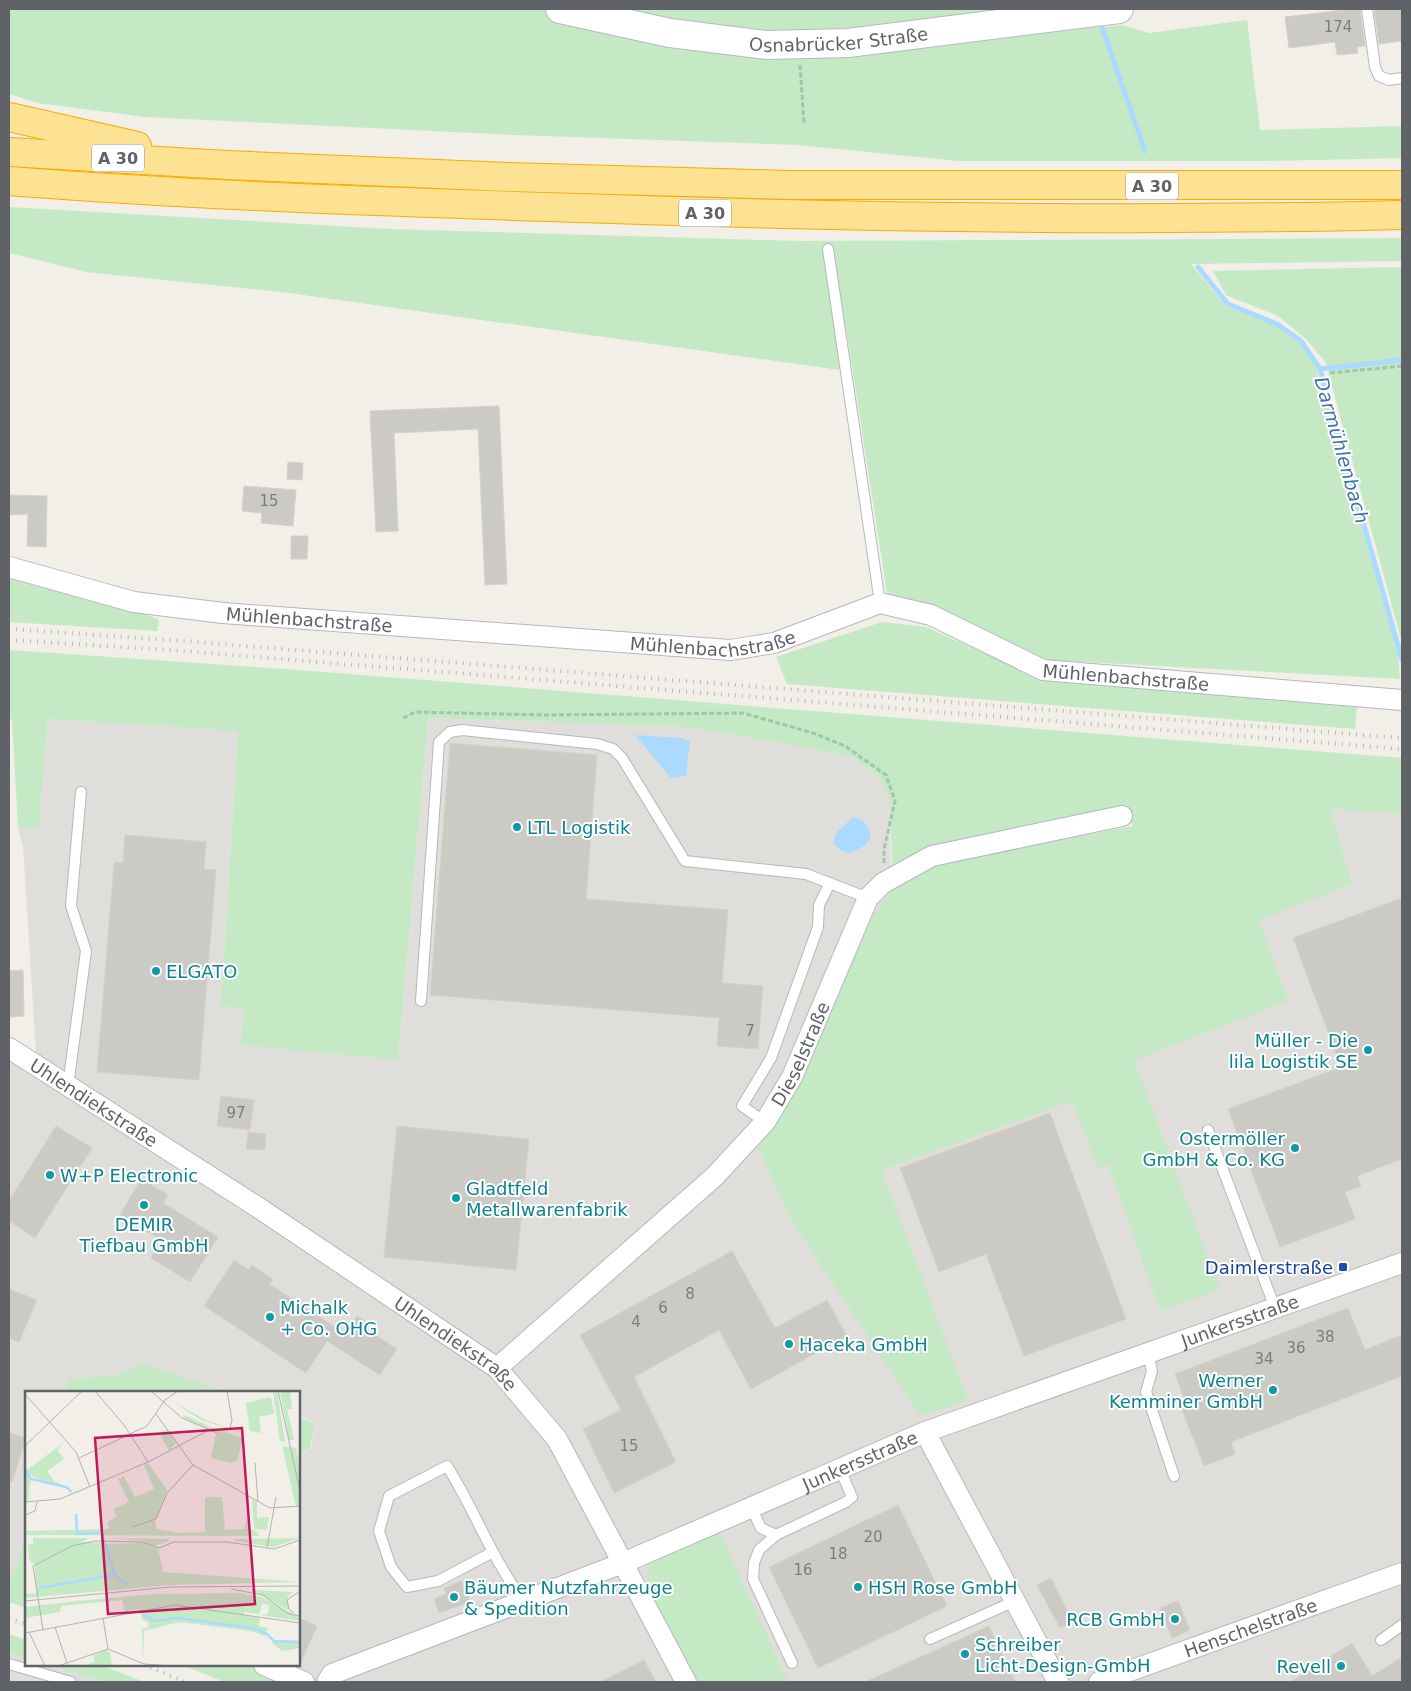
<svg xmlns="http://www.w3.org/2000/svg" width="1411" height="1691" font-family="'DejaVu Sans',sans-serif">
<rect width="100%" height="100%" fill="#f1efe8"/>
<!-- industrial -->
<g fill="#e0deda">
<polygon points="428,718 674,726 721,732 853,757 881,778 890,801 891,890 939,863 1285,806 1402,814 1402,1682 312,1682 272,1665 299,1665 299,1456 311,1448 315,1422 299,1416 299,1392 228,1392 142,1363 120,1374 70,1379 63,1392 26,1392 26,1530 17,1567 9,1580 9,1036 36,1053 23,847 18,827 39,828 48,719 238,731 221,1006 244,1009 242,1045 398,1060"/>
<polygon points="9,1653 26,1658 26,1665 48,1665 106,1682 9,1682"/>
</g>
<!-- green -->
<g fill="#c5e8c5">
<polygon points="9,9 1095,9 1096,28 1121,25 1149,33 1247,20 1260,130 1402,126 1402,158 1266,161 958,161 798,145 515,135 145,117 38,103 9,94"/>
<polygon points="9,207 389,229 799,241 1402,238 1402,261 1191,264 1226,306 1277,326 1300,343 1317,370 1398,653 1400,679 1047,660 933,607 887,593 846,327 840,370 289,293 87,272 9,253"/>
<polygon points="1402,267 1402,642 1325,361 1306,339 1278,316 1226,295 1213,271"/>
<polygon points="9,578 141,612 159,620 157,631 9,622"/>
<polygon points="882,622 926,627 1041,679 1357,707 1355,729 787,684 776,657"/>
<polygon points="9,650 299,670 1402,758 1402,814 1330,809 1352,884 1259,920 1288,1001 1134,1060 1220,1290 1160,1310 1108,1164 1098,1168 1072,1101 882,1170 968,1401 920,1415 788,1215 759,1148 793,1096 866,924 891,891 939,863 1133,826 1122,811 904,861 892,865 890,801 881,778 853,757 721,732 674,726 428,718 398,1060 241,1045 244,1009 221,1006 238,731 48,719 39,829 18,827 12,720 9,717"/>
<polygon points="142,1363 227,1392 63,1392 70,1379 120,1374"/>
<polygon points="299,1417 315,1423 310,1448 299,1455"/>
<polygon points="26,1530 26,1608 9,1602 9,1580 17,1567"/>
<polygon points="719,1530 788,1682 694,1682 647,1590 649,1565"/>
<polygon points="9,1634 26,1640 26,1658 9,1653"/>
<polygon points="48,1665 100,1665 145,1682 106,1682"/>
<polygon points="182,1665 268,1665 307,1682 225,1682"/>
</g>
<!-- water -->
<g fill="#aadaff">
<polygon points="635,735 682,738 690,741 686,776 671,778"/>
<path d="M853 817C865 820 868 825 871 836L866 845 850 853 840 850 833 843 837 832Z"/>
</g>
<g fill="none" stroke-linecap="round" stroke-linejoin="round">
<!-- stream -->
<g stroke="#aadaff" stroke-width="5">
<polyline points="1101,24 1145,151"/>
<polyline points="1198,267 1228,304 1277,324 1301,341 1320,369 1402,660"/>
<polyline points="1320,369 1402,360"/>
</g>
</g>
<!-- building -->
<g fill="#cccac5" stroke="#d6d1c6">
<polygon points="1350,9 1360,9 1365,46 1357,47 1358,53 1337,55 1335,42 1289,48 1285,17"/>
<polygon points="1374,9 1402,9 1402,41 1379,44"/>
<polygon points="499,406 507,584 485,585 478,429 394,433 398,531 376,532 370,411"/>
<polygon points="288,462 303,463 302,480 287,479"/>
<polygon points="244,486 296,490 293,526 261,523 262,513 242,511"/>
<polygon points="9,495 47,496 46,547 27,546 28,514 9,515"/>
<polygon points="291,536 308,536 307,559 291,559"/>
<polygon points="450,743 597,755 586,899 728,910 722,983 763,986 758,1049 717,1046 719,1018 430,995"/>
<polygon points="125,835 206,842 204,869 216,870 199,1080 97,1072 114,862 123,863"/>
<polygon points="1402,898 1402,1159 1357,1176 1361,1186 1345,1192 1355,1219 1280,1247 1228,1109 1341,1067 1293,938"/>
<polygon points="23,970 24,1016 9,1017 9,971"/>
<polygon points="221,1096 254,1100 250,1130 217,1126"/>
<polygon points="1050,1113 1126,1319 1024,1356 986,1254 939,1272 900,1168"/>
<polygon points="56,1126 92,1148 35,1238 9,1221 9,1201"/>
<polygon points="397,1126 529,1139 516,1270 384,1257"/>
<polygon points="248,1132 266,1134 265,1150 246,1149"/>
<polygon points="141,1179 168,1195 163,1203 218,1237 190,1282 151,1258 161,1240 120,1215"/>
<polygon points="732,1251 775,1328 827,1300 847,1336 751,1389 719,1330 634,1377 676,1462 614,1493 583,1429 621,1410 580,1335"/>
<polygon points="234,1260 249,1270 252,1265 273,1279 269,1284 346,1334 357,1316 369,1324 366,1329 397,1349 380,1375 327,1341 306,1373 204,1306"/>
<polygon points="9,1289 37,1300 19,1342 9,1338"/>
<polygon points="1348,1308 1365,1350 1402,1335 1402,1376 1231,1442 1235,1454 1204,1466 1181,1407 1187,1405 1175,1374"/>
<polygon points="9,1433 26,1438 12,1482 9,1482"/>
<polygon points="898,1505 947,1606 818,1668 769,1567"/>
<polygon points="1051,1578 1073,1622 1060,1628 1037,1585"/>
<polygon points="462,1581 470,1602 439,1613 434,1599 446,1594 444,1588"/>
<polygon points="1178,1601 1190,1630 1172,1638 1160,1608"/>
<polygon points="299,1618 317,1626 299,1666"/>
<polygon points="989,1626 1015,1682 865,1682"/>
<polygon points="1352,1643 1372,1676 1402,1657 1402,1682 1290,1682"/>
<polygon points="644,1660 656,1682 600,1682"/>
</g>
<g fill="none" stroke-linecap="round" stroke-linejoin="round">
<!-- service casing -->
<g stroke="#b5b8bc" stroke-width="12">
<g id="service">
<polyline points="1367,9 1375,67 1379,76 1389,80 1402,78"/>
<polyline points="828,249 880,603"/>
<polyline points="421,1001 439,742 450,732 462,730 597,744 613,749 622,758 685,861 806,874 868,898"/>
<polyline points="68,1086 86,951 71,906 81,792"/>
<polyline points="765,1122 742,1106 771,1058 818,927 819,905 830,883"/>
<polyline points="1208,1130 1275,1308"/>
<polyline points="1148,1353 1152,1371 1146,1392 1174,1476"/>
<polyline points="751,1507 761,1528 776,1535"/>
<path d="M493 1552 438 1581 407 1587 391 1567 379 1531 389 1496 447 1466C475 1510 492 1560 524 1601"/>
<polyline points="930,1639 1015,1601"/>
<polyline points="1381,1640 1402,1625"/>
<polyline points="792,1663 753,1579 754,1563 759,1550 776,1535 846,1502 852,1497 840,1469"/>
<polyline points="9,1664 71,1682"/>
</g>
</g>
<!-- minor casing -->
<g stroke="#b5b8bc" stroke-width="22">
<g id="minor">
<path id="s1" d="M9 567 134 602 223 613 730 650 774 643 880 603 931 615 1043 670 1402 700"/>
<path id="s2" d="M9 1048 259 1208 497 1368 557 1439 686 1682"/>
<path id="s3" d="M497 1368 714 1177 765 1122 792 1077 868 898 883 883 932 856 1122 816"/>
<polyline points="925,1432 1058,1682"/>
<polyline points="264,1665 304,1682"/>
<path id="s4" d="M327 1682 332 1674 623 1563 925 1432 1402 1263"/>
<path id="s5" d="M1099 1682 1402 1573"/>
</g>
</g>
<!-- secondary casing -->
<g stroke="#b6babf" stroke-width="30">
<g id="secondary">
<path id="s6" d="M560 9 670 33 766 45 848 43 1119 9"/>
</g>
</g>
<!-- motorway casing -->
<g stroke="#f9ab00" stroke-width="30">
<g id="motorway">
<polyline points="9,117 137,146"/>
<polyline points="9,152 227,165 508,177 791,185 1402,185"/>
<path d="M9 181C188 195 368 201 548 207 832 217 1117 222 1402 215"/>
</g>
</g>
<!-- path -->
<g stroke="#9cc7a9" stroke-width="3" stroke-dasharray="5 2.5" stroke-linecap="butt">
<polyline points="800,65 804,123"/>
<polyline points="1330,373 1402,366"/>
<polyline points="403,718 415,712 546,715 743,713 813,733 845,746 886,775 895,801 884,849 884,863"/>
</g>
<!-- service -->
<use href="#service" stroke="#fff" stroke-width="10"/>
<!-- minor -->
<use href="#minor" stroke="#fff" stroke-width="20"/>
<!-- secondary -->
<use href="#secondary" stroke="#fff" stroke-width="28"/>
<!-- motorway -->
<use href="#motorway" stroke="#fde293" stroke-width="28"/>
<!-- rail -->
<g stroke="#b6b7b8" stroke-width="4" stroke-dasharray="1 6" stroke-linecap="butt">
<polyline points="9,629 170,640 1402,738"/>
<polyline points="9,640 169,650 1402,749"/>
<polyline points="9,1619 26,1624"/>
<polyline points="144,1665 186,1682"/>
</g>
</g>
<!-- markers -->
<g fill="#0f9aa8" stroke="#fff" stroke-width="2">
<circle cx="517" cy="827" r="5"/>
<circle cx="156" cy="971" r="5"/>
<circle cx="1368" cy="1050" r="5"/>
<circle cx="1295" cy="1148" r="5"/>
<circle cx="50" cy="1175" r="5"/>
<circle cx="456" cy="1198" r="5"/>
<circle cx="144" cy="1205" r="5"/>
<circle cx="270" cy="1317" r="5"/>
<circle cx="789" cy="1344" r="5"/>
<circle cx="1273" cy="1390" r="5"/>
<circle cx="858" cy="1587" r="5"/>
<circle cx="454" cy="1597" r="5"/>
<circle cx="1175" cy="1619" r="5"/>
<circle cx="965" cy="1654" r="5"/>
<circle cx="1341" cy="1666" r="5"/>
</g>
<rect fill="#1a4fb4" stroke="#fff" stroke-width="2" x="1338" y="1262" width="10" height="10" rx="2.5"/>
<g text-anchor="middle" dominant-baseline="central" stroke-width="4" stroke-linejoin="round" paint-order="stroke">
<!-- number labels -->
<g font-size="15" fill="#7a7d7f">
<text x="1338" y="27">174</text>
<text x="269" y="501">15</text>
<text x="750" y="1031">7</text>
<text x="236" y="1113">97</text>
<text x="690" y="1294">8</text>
<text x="663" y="1308">6</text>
<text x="636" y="1322">4</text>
<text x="1325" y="1337">38</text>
<text x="1296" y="1348">36</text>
<text x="1264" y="1359">34</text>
<text x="629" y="1446">15</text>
<text x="873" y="1537">20</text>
<text x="838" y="1554">18</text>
<text x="803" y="1570">16</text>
</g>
<!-- shield labels -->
<g fill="#fff" stroke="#8f9295" stroke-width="1">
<rect x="92" y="144.5" width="52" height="27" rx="4"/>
<rect x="1126" y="172.5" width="52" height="27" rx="4"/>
<rect x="679" y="199.5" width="52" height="27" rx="4"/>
</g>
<g font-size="16" font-weight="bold" fill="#5f6368">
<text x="118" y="158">A 30</text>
<text x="1152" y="186">A 30</text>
<text x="705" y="213">A 30</text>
</g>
<!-- street labels -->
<g font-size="18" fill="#5f6368" stroke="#fff">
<text stroke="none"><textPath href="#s6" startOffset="282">Osnabrücker Straße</textPath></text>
<text stroke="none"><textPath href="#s1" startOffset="306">Mühlenbachstraße</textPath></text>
<text stroke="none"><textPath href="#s1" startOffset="711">Mühlenbachstraße</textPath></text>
<text stroke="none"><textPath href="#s1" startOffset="1146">Mühlenbachstraße</textPath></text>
<text stroke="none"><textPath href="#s3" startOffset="441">Dieselstraße</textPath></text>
<text stroke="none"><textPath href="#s2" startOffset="101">Uhlendiekstraße</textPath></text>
<text stroke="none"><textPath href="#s4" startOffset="984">Junkersstraße</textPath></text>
<text stroke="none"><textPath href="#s2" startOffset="536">Uhlendiekstraße</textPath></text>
<text stroke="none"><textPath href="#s4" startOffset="579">Junkersstraße</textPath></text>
<text stroke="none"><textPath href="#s5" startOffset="161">Henschelstraße</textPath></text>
</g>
<!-- culture labels -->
<g font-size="18" fill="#0d838f" stroke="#fff" text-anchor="start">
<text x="527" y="827">LTL Logistik</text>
<text x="166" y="971">ELGATO</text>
<text x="1358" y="1040" text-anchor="end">Müller - Die<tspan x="1358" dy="21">lila Logistik SE</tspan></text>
<text x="1285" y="1138" text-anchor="end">Ostermöller<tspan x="1285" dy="21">GmbH &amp; Co. KG</tspan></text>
<text x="60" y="1175">W+P Electronic</text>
<text x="466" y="1188">Gladtfeld<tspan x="466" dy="21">Metallwarenfabrik</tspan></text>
<text x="144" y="1224" text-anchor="middle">DEMIR<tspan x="144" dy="21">Tiefbau GmbH</tspan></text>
<text x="280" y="1307">Michalk<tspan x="280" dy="21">+ Co. OHG</tspan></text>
<text x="799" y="1344">Haceka GmbH</text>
<text x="1263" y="1380" text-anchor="end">Werner<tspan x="1263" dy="21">Kemminer GmbH</tspan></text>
<text x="464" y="1587">Bäumer Nutzfahrzeuge<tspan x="464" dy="21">&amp; Spedition</tspan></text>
<text x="868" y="1587">HSH Rose GmbH</text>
<text x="1165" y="1619" text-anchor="end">RCB GmbH</text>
<text x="975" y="1644">Schreiber<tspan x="975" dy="21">Licht-Design-GmbH</tspan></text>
<text x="1331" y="1666" text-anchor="end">Revell</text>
</g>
<!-- transit labels -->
<g font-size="18" fill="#164399" stroke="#fff" text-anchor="end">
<text x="1333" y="1267">Daimlerstraße</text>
</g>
<!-- water labels -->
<g font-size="19" font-style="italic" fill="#4174aa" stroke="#fff">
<text transform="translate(1342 450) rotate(74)">Darmühlenbach</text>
</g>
</g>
<!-- overview -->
<g transform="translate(25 1391)">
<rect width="275" height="275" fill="#f1efe8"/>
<path d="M248 0H252L260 51 255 50ZM255 0H265L267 18H262L269 49H264ZM246 6 249 23 234 26 236 42 225 40 221 12ZM145 9 181 29 226 45 176 29ZM160 24 188 37 218 47 212 70 205 72 186 67 191 42 158 27ZM142 38 151 52 144 59 134 42ZM41 50 32 59 39 68 22 80 29 90 40 95 8 86 2 79ZM257 55 271 57 275 76V114L271 115ZM123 72 142 99 130 129 132 138 154 142 180 141V106H197L200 139 219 138 222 127 223 138 231 140 234 145 0 144V140L85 138 82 131 92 126 88 118 104 111 93 88 99 85 110 106 129 98 119 74ZM0 77 6 87 3 110H0ZM227 108 232 111V127L244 126 242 139 229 138ZM0 147H64L58 151 78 152 79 155V153L116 152 133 158 139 183V181L275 191 145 194 0 207V203L11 202 10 175 4 168 3 154 8 153V147ZM83 147 143 148 144 150 129 155 116 150ZM275 147 248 156 209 150V148ZM227 199 268 201 263 205V219ZM214 202 237 206 275 227V230L235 224 243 223 244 214 237 212 234 223 219 221V224L235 227 234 235 243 237 240 245 225 240 154 231 119 240 118 272 117 238 124 236 123 231 117 229 115 218 100 220 97 209 36 215 35 221 0 227V216L52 210 129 203ZM246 251H275V257L257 260ZM81 259 85 261 87 275H59L69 271V264Z" fill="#c5e8c5"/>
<path fill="none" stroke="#aadaff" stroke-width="2.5" d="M0 78 6 88 41 96 47 101M51 123 52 143 77 142M78 147 90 184 103 194M14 197 90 184M118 223 129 230 152 227 228 237 242 243 249 250 275 251"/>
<path fill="none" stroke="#b3b3b1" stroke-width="1" d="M70 0 99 34 123 71M126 0 157 27 192 42M202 0 207 29 205 37M253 0 275 100M0 3 51 61 65 96M131 23 168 74 245 117 275 115M0 55 57 0M54 67 122 35 140 9 153 0M230 72 233 111M0 111 35 108 123 71 184 39M0 124 10 120 12 111M107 136 131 128 142 102 168 74M242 157 251 106M206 198 238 204 262 222 275 225M0 210 145 196 275 195M269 222 264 218 262 209 275 200M78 227 83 258M30 236 42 272M18 239 8 175 47 155 70 150 116 151 134 157 149 151H202L249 158 275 149M4 241 20 275M0 242 150 214 275 232M33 275 83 258 119 273 147 275"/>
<path fill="#c2185b" fill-opacity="0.15" stroke="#c2185b" stroke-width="2.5" d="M217 37 230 213 83 223 70 47Z"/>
<rect width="275" height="275" fill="none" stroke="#5f6368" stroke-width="2.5"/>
</g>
<!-- border -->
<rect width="1411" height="1691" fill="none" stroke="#5f6368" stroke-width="20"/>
</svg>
